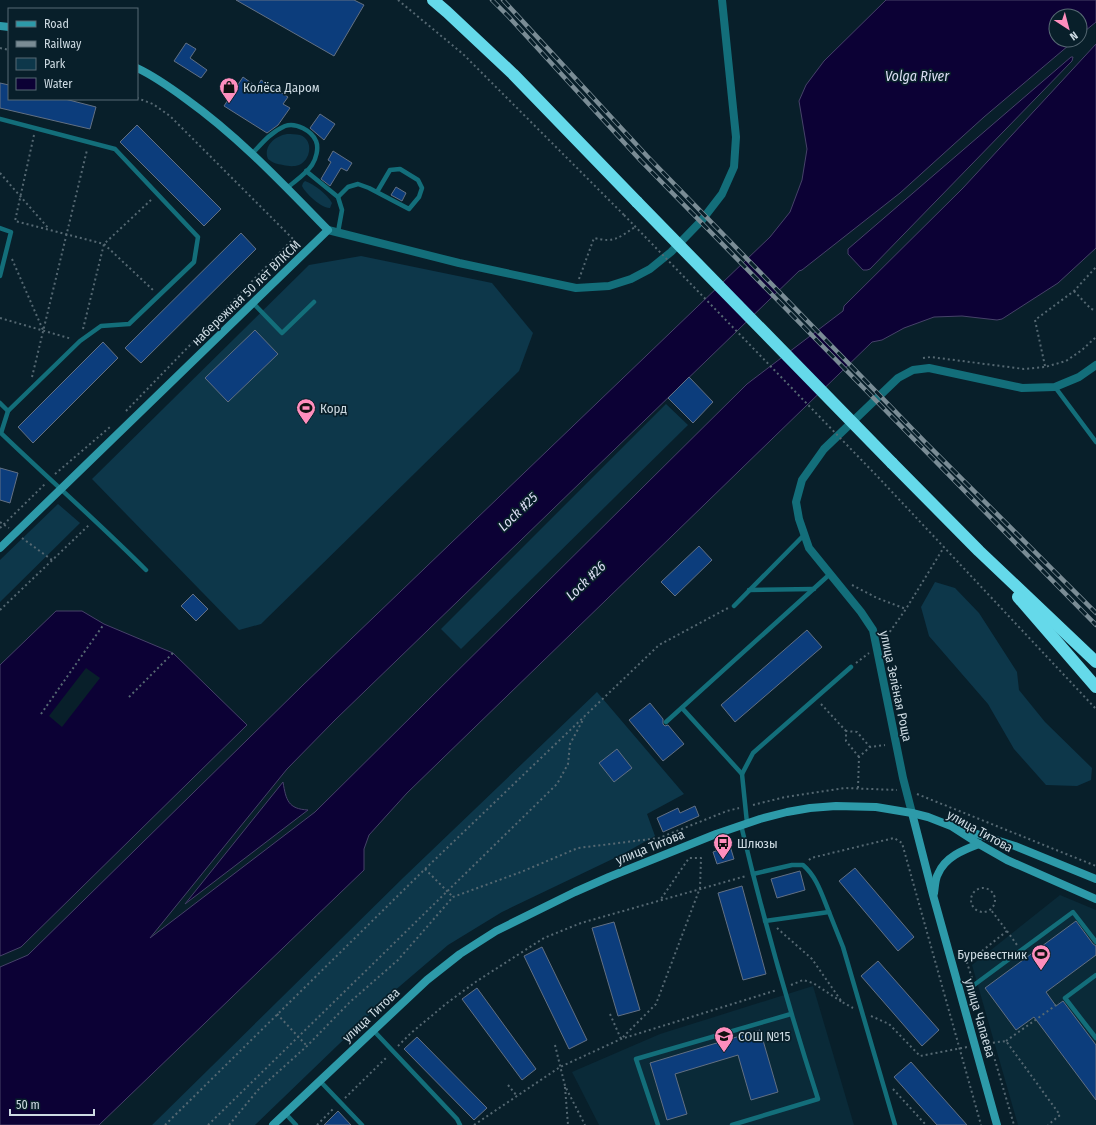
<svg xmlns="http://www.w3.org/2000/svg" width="1096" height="1125" font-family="'Fira Sans Condensed',sans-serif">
<rect width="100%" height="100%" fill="#081f2a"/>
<!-- built -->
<g fill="#0a2a38">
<polygon points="1060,895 1096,910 1096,1125 1018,1125 972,965"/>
<polygon points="813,986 854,1125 599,1125 572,1072 660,1034"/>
</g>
<!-- green -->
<g fill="#0d374a">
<path d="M287 134C291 134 296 134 300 135 314 140 311 160 299 165 293 167 288 166 283 165 277 164 273 163 268 159 263 146 275 136 287 134Z"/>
<path d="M305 181C314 184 327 194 332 203L330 208C322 209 305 193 302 186L303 183Z"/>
<polygon points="361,256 492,283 533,333 519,371 261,624 239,630 92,479 309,265"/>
<polygon points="666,404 688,425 461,649 441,629"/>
<polygon points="58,504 80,523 0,602 0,560"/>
<polygon points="935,582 955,588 979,613 1017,672 1019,690 1045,722 1092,768 1091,780 1077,786 1046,785 1014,749 988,704 929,636 921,607"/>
<polygon points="597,692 684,794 647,814 655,836 623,854 502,912 448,945 393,992 255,1125 152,1125 404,877"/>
</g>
<!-- water -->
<g fill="#0c0135" stroke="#464269">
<polygon points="886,0 1096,0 1096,22 1080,35 1080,16 1056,16 1056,40 1075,40 984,117 900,193 802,270 799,271 335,720 287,769 150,938 315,812 747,384 843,311 844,306 963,188 1096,44 1096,248 1058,283 1002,319 997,320 962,316 934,317 904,328 882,340 872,342 407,793 369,835 364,849 364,870 99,1125 0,1125 0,967 28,955 302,686 770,237 790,212 802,180 807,149 799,101 806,85 824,61"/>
<polygon points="1071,57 1073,57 1072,61 870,269 867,270 863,270 848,254 848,249"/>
<polygon points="56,611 82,611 104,624 173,653 247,725 21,947 0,956 0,665"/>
<path d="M283 782C286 800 288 809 308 810L185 904Z"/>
</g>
<!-- pier -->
<polygon fill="#081f2a" points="86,668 100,678 62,727 49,716"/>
<!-- building -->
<g fill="#0c3d7c" stroke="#627083">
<polygon points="236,0 354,0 364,5 334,56"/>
<polygon points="186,43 196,49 190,58 207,70 201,78 174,61"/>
<polygon points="243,77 257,87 261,80 288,97 283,104 290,108 278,125 267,133 224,106"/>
<polygon points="0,83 9,85 9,99 65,99 96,107 90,129 0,108"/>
<polygon points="320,114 335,124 324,140 310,128"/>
<polygon points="137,125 221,209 204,226 120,142"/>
<polygon points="333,151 352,163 347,171 341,168 330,186 321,179 331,162 328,160"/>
<polygon points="396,187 406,193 402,201 391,195"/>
<polygon points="241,233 256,249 141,363 125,348"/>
<polygon points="255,330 278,354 228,402 205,378"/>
<polygon points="103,342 118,358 33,443 18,427"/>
<polygon points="689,377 713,402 693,423 668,398"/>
<polygon points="0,468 18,473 10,503 0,500"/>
<polygon points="699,546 712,560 675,596 661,582"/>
<polygon points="193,594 208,609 196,621 181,606"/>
<polygon points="807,630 822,647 735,722 721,705"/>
<polygon points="650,703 663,719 663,724 665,726 668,725 684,744 663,761 629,720"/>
<polygon points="617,749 632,768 614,782 599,763"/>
<polygon points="695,806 699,816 663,832 657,818 678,808 680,813"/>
<polygon points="730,846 734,859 717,864 713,852"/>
<polygon points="855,868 914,937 898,951 839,881"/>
<polygon points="800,871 805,890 777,898 771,879"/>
<polygon points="742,886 766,974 743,980 718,893"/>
<polygon points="1076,921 1093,944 1096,946 1096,955 1046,992 1056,1006 1063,1001 1096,1045 1096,1100 1034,1017 1016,1030 985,988"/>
<polygon points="614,922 640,1010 618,1016 592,928"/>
<polygon points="542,947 587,1040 569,1049 524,956"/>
<polygon points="878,961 939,1030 922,1046 861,976"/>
<polygon points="477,988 536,1069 522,1080 462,999"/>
<polygon points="760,1030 778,1092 751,1100 738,1055 675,1074 687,1114 667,1120 650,1063"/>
<polygon points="417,1037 487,1108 474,1120 404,1049"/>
<polygon points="911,1062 967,1125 937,1125 894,1077"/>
<polygon points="338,1111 351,1125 324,1125"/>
</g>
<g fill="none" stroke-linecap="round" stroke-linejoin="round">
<!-- path -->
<g stroke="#556872" stroke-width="2" stroke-dasharray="2 3" stroke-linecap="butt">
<polyline points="398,0 463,54 624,215"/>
<polyline points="0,48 9,50"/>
<polyline points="34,135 15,221 104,244 153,290"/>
<polyline points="0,173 49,229"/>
<polyline points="12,259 43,330"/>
<path d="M579 279 594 238C615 243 618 238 635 227"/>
<polyline points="1074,291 1091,309 1096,310"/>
<polyline points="0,318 72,339"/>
<polyline points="83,329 104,244 152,199"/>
<polyline points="923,358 931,357 1024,369 1045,367 1066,361 1082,350 1096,337"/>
<polyline points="1045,366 1035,320 1074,291 1096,267"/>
<polyline points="32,377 87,150"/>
<polyline points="126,411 293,239 170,116 153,104 137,98"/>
<polyline points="55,474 110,427"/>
<polyline points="878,477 1096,709"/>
<polyline points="0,522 9,528"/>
<polyline points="0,528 45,484"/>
<polyline points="22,538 52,560"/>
<polyline points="852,585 877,598 906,609"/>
<polyline points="0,610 89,525"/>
<polyline points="884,640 906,609 944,547"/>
<polyline points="856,663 869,653"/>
<polyline points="129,697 173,653"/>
<polyline points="821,704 846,731"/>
<polyline points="41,714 104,624"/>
<polyline points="859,757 846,741 846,731 857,732 870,747"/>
<polyline points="858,788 859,757 870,747 885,745"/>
<polyline points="917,794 1096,866"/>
<polyline points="753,805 785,797 845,788 897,790"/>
<polyline points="809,860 811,858 894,838 902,843 981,1125"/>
<polyline points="425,869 453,897"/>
<circle cx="983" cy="900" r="12"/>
<polyline points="777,928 812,959 842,1002 853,1008"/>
<polyline points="1007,931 1017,945"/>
<polyline points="972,978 967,963 1007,931 991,910"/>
<polyline points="791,985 803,980 813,983 842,1002"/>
<polyline points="975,992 1014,1125"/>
<polyline points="277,1014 307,1046"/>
<polyline points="610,1014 621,1039 656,1004 700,888 701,858 689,858 661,899"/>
<polyline points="871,1016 889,1024 920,1056 967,1047"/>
<polyline points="1006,1041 1059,1003"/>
<polyline points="983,1044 1006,1041 1060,1115 1048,1125"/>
<polyline points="555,1045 565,1086 585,1125"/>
<polyline points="398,1046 411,1033 447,1003 477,981 544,938 581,923 746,876"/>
<polyline points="508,1085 517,1096"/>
<polyline points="565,1087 568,1125"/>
<polyline points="893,1089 926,1125"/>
<polyline points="345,1098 388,1056"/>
<polyline points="165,1125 425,869 659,645 728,608"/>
<polyline points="208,1125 557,784 568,764 570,744 584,718"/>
<polyline points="229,1125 258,1090 307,1046 350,1002 398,960 453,897 521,872 578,848 659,838 727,811 739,808"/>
<polyline points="317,1125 334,1108"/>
<polyline points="474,1125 560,1067 621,1039 777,990"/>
</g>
<!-- lane -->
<g stroke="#136e7a" stroke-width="4.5">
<path d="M0 119 115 149 198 237 194 262 129 324 101 326 80 341 8 411 1 433C49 479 99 523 146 570"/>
<path d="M252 154C262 143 271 132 285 126 296 122 312 131 316 141 319 148 316 159 312 165 306 174 295 181 287 188"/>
<polyline points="306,171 338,197 342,210 338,232"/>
<polyline points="338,197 348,187 358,184 369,188 409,209 419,197 422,188 418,180 400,169 390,170 377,192"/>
<polyline points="0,228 11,232 0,276"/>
<polyline points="253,303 282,333 314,302"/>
<polyline points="1055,387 1096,442"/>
<polyline points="0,403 8,411"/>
<polyline points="749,590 814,589"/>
<polyline points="734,606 804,535"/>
<polyline points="682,708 742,774"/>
<polyline points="666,722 830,574"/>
<polyline points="747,823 742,774 753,753 851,667"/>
<path d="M753 874 792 865H803C817 877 822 895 829 912"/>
<polyline points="765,921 829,912 843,947 895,1125"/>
<polyline points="1096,975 1065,998 1096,1038"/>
<polyline points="974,985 1073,912 1096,942"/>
<polyline points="373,1030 457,1119 460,1125"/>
<polyline points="319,1080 362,1125"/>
<polyline points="285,1113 296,1125"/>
<polyline points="658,1125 636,1059 791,1014"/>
<path d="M732 1125 818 1099C789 1009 763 918 741 825"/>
</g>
<!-- street -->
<g stroke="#136e7a" stroke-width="8">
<polyline points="328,230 459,263 576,288 609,286 631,279 650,269 671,252 702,220 722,194 734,167 736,137 722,0"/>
<polyline points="912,813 903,778 873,630 861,612 809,548 799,519 796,502 802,480 824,449 898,378 913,370 929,368 1022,388 1055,387 1079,377 1096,365"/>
</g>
<!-- secondary -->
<g stroke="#2d9aa9" stroke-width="8">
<polyline points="0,26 9,27"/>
<path d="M0 548 328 230C283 184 239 137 186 99 171 88 154 76 137 68"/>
<polyline points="912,813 933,895 997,1125"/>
<polyline points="961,829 1015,846 1096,879"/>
<path d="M934 893C935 887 935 879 938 874 945 857 963 850 979 844"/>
<polyline points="273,1125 427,980 460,954 496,931 575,892 609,877 716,834 760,819 787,812 810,808 836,806 876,807 912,813 928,817 951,826 979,844 1007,860 1096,899"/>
</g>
<!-- highway -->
<g stroke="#65d9ea" stroke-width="12">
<polyline points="433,0 447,12 513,74 637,202"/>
<polyline points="892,463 979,551 1096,662"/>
<polyline points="1018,597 1096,687"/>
</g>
<!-- rail casing -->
<g stroke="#7a8c95" stroke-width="4.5">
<g id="rail">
<polyline points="492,0 509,17 641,161 1096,625"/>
<polyline points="503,0 647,156 927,444 1096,613"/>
</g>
</g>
<!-- rail -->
<use href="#rail" stroke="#081f2a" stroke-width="3" stroke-dasharray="9" stroke-linecap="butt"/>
<!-- path-bridge -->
<polyline stroke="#556872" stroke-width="2" stroke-dasharray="2 3" stroke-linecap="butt" points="624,215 878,477"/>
<!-- highway-bridge -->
<polyline stroke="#65d9ea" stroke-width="12" points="637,202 892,463"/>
</g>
<!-- icons -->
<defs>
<g id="shop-pin" transform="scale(1)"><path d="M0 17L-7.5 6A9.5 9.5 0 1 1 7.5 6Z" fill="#fe8ebd" stroke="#081f2a"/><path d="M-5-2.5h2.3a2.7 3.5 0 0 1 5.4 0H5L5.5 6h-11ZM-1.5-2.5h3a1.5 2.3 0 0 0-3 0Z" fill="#111"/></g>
<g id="stadium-pin" transform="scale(1)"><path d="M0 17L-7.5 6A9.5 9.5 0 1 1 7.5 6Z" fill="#fe8ebd" stroke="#081f2a"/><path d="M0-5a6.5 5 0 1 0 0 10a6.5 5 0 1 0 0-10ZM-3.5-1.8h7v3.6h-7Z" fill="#111"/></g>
<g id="bus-pin" transform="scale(1)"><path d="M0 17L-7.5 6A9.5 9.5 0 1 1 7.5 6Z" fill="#fe8ebd" stroke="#081f2a"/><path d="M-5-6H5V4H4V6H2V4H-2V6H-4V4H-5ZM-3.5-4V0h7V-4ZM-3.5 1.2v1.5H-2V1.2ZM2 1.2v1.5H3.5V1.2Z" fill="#111"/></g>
<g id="school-pin" transform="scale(1)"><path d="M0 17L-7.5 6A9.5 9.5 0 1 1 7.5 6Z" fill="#fe8ebd" stroke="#081f2a"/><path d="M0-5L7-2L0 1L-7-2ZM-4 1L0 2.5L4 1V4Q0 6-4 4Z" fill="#111"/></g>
</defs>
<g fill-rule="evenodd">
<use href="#shop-pin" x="229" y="87"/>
<use href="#stadium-pin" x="306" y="408"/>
<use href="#bus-pin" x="723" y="843"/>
<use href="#stadium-pin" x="1041" y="954"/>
<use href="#school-pin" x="724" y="1036"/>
</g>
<g text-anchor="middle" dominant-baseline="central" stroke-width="3.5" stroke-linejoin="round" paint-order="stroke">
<!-- poi labels -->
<g font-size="13" fill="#cedbe3" stroke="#081f2a" text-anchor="start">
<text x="243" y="87">Колёса Даром</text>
<text x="320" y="408">Корд</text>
<text x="737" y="843">Шлюзы</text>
<text x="1027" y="954" text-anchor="end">Буревестник</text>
<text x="738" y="1036">СОШ №15</text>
</g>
<!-- street labels -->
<g font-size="13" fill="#cedbe3" stroke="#081f2a">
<text transform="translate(246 293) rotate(-44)">набережная 50 лет ВЛКСМ</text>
<text transform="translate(896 686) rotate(78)">улица Зелёная Роща</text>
<text transform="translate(980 831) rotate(29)">улица Титова</text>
<text transform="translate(650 847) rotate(-22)">улица Титова</text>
<text transform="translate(371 1015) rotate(-43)">улица Титова</text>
<text transform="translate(980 1018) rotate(74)">улица Чапаева</text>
</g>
<!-- water labels -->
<g font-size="14" font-style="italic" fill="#dcdef4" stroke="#081f2a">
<text x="917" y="76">Volga River</text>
<text transform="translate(518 512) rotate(-44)">Lock #25</text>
<text transform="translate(586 581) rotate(-44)">Lock #26</text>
</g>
</g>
<!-- legend -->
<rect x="8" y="8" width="130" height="92" fill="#081f2a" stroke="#576a74"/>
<rect x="16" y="21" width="20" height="6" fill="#2d9aa9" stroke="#576a74"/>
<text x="44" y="28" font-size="12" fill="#cedbe3">Road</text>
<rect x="16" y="41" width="20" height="6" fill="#7a8c95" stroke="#576a74"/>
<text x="44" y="48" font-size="12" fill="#cedbe3">Railway</text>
<rect x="16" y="58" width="20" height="12" fill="#0d374a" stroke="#576a74"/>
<text x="44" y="68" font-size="12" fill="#cedbe3">Park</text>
<rect x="16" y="78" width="20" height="12" fill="#0c0135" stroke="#576a74"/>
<text x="44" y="88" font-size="12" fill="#cedbe3">Water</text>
<!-- north arrow -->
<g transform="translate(1068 28) rotate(144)"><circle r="19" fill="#081f2a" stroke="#576a74"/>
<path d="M0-3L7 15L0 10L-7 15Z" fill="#fe8ebd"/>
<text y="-6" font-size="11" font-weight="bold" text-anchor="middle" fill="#cedbe3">N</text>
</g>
<!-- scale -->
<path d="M10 1109v6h84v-6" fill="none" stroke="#cedbe3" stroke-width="2"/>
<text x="16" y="1109" font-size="12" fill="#cedbe3" stroke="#081f2a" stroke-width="3" paint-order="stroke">50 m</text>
</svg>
